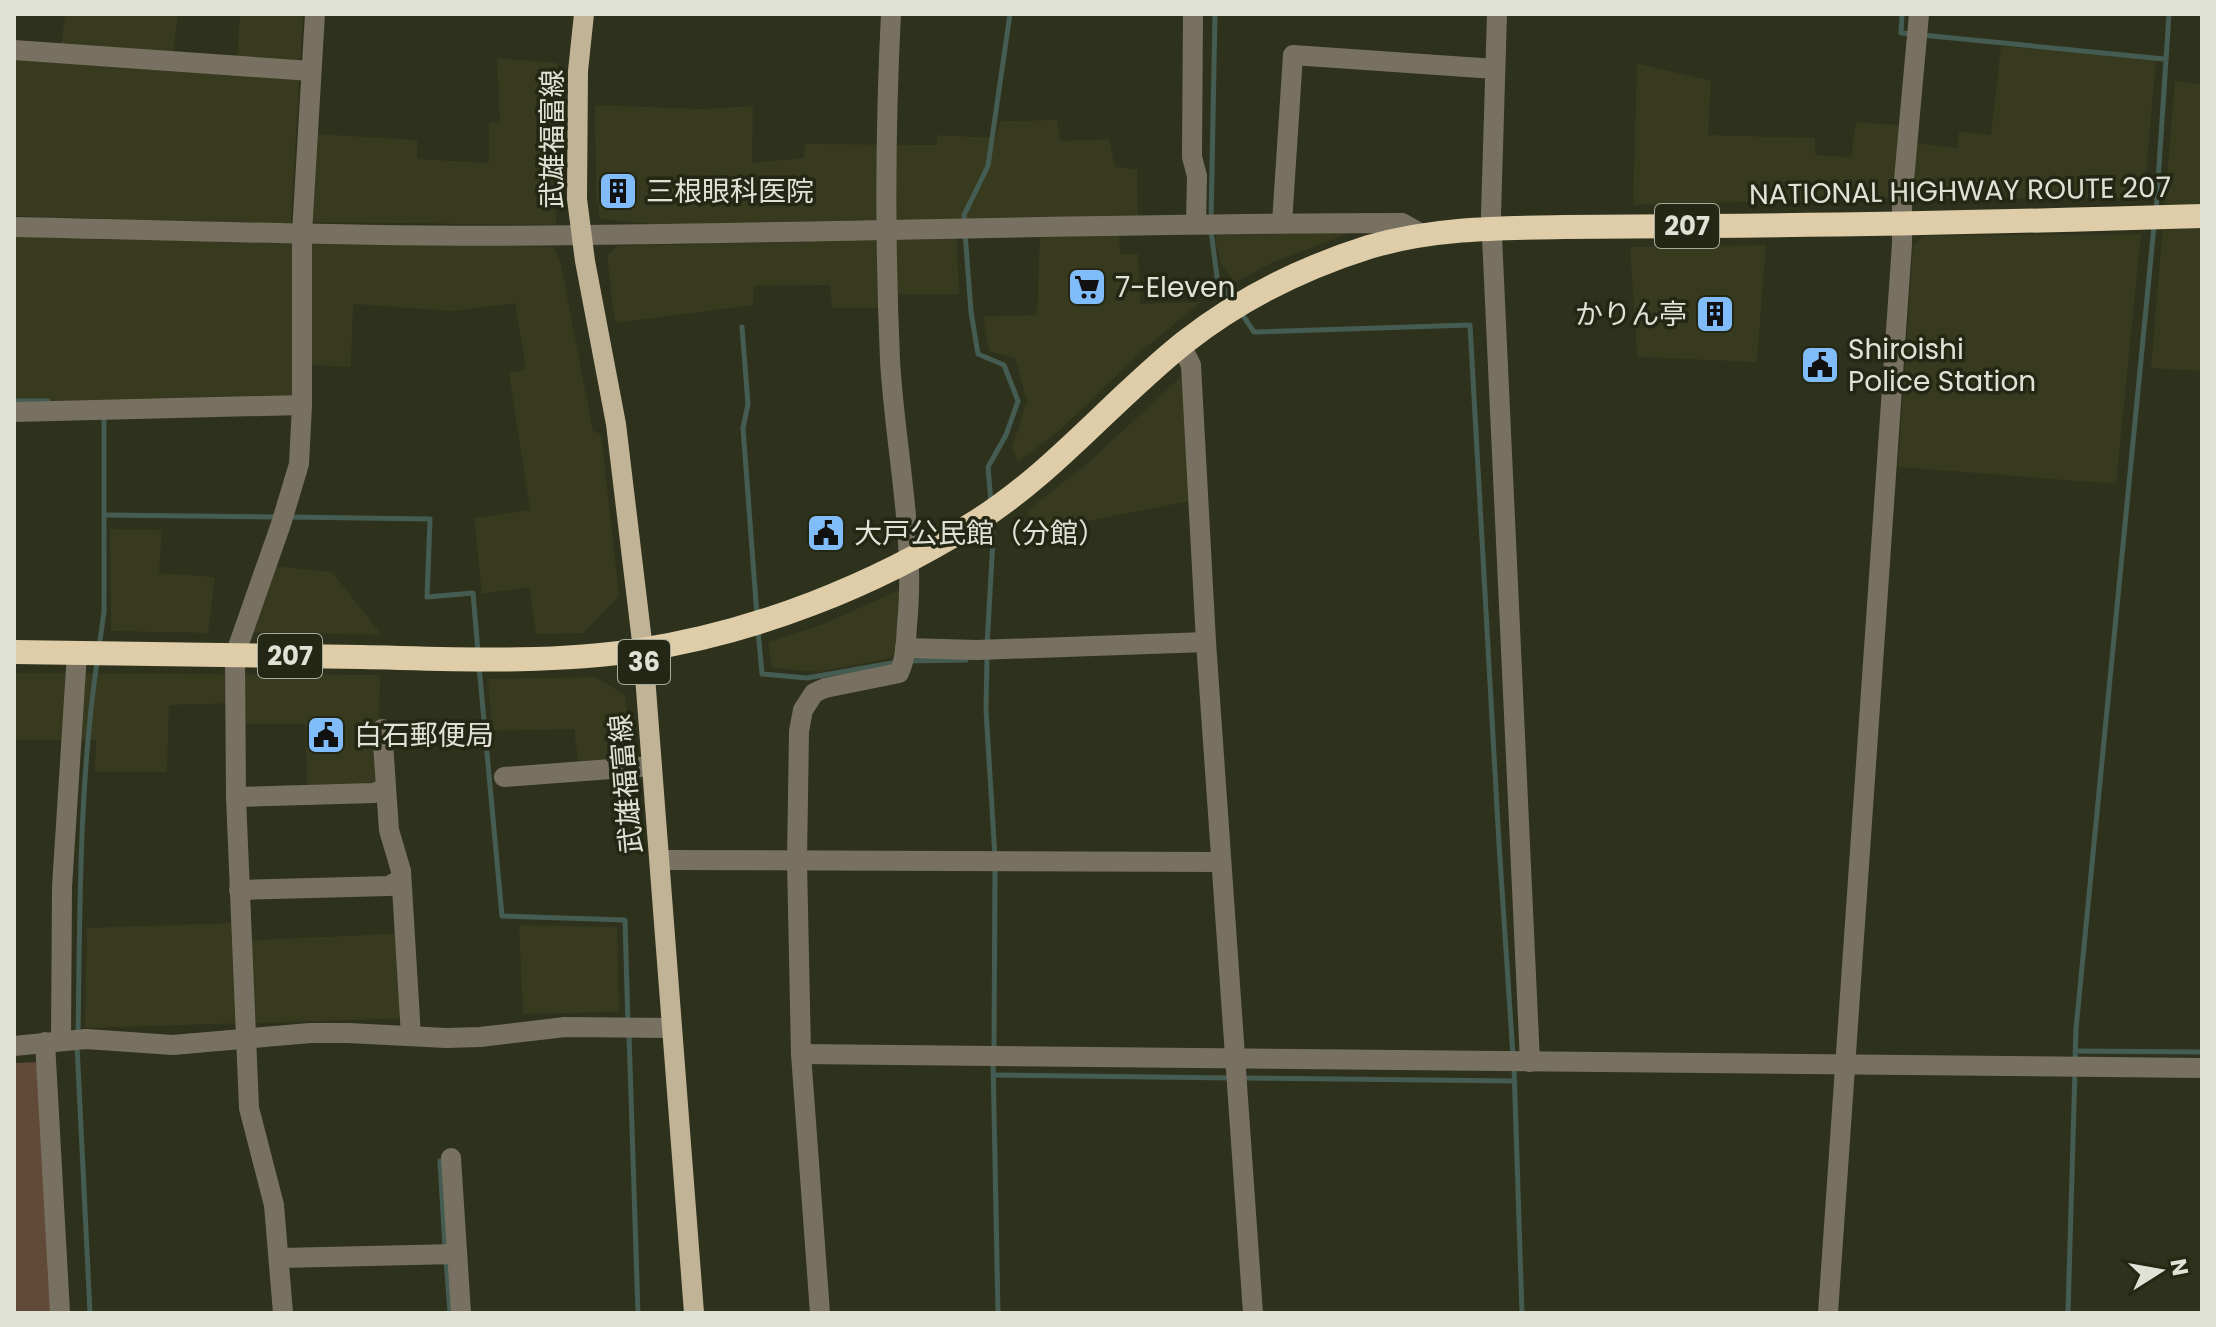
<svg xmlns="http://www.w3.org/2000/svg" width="2216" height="1327" font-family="Poppins,'Noto Sans JP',sans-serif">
<rect width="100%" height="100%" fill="#2e311c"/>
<!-- built -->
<g fill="#373a1e">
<polygon points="65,14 178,14 173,53 237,58 240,14 303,14 291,224 14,216 14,42 61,48"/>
<polygon points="2001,46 2156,60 2144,197 1925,199 1911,194 1913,143 1957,148 1959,131 1991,135"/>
<polygon points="497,58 557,63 554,144 556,225 312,222 316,134 417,140 417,159 489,163 489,123 500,123"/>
<polygon points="1637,63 1711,81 1708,135 1815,138 1815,155 1851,157 1856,122 1899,125 1893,198 1633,205"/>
<polygon points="2175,81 2202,84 2202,371 2151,368"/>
<polygon points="595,105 703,109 753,106 752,163 804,158 805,144 936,145 938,135 995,138 1001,121 1057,120 1060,141 1109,139 1115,167 1137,169 1138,218 661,225 600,219 596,193"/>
<polygon points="1217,231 1356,231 1273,262 1234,283 1221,263 1215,240"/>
<polygon points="14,233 553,247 560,260 593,431 601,434 619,596 583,633 536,634 529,587 482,594 474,518 530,510 509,373 526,369 515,303 453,311 353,304 351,367 309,365 308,412 14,419"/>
<polygon points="1119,234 1120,254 1138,254 1140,304 1201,302 1144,349 1059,431 1018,462 1012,448 1027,401 1015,358 989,351 983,316 1037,315 1040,236"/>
<polygon points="2141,234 2116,484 1898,467 1913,245 1924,236"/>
<polygon points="957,238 959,294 895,294 894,308 832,308 830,285 754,286 753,305 615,323 607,256 616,246"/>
<polygon points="1766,245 1757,362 1637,357 1630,247"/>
<polygon points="1185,373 1191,501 1031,532 1027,511 1088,463"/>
<polygon points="110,529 162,530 159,573 215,577 208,633 111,631"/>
<polygon points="272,566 332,572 382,635 246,632"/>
<polygon points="901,589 896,657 819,672 772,668 768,642 824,624"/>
<polygon points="14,673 380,675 378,786 307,787 306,724 242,724 240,703 169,705 167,772 95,772 96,740 14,740"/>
<polygon points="595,677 625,695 631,763 579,768 574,729 492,731 488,679"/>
<polygon points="232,923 232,941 412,933 418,1018 85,1028 87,928"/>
<polygon points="519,925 617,927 619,1012 523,1014"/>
</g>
<!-- green -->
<polygon fill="#624a38" points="41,1062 53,1313 14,1313 14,1063"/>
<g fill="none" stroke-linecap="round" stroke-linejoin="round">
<!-- stream -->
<g stroke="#455c52" stroke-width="5">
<polyline points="1902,14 1901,33 1912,34"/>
<polyline points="1922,35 2164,59"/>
<polyline points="2156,212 2169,14"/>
<polyline points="1211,221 1215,14"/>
<polyline points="965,222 964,215 988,166 1010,14"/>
<polyline points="1211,231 1217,277 1232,300"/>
<polyline points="965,232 971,312 978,354 1004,365 1018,401 1006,435 988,467 991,502"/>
<polyline points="1240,311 1254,332 1470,325 1499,844 1513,1056"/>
<polyline points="742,327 748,404 743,428 757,616"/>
<polyline points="14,401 48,401"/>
<polyline points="105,515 276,517"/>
<polyline points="290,517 430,519 427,597 473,593 478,652"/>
<polyline points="758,630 762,674 807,678 898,662"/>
<polyline points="987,646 993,539 992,520"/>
<polyline points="99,648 104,612 104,414"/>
<polyline points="987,656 986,710 995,857"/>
<polyline points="908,661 966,660"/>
<polyline points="479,666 502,916 625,920 628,1024"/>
<polyline points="629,1034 638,1313"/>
<path d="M78 1035C80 911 79 785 97 662"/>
<polyline points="77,1045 90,1313"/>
<polyline points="994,1049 995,867"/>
<polyline points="2075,1051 2202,1052"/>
<polyline points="993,1059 998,1313"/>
<polyline points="2075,1060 2076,1029 2154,226"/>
<polyline points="1514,1066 1522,1313"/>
<polyline points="993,1075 1232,1078"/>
<polyline points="1242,1078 1515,1081"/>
<polyline points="440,1161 445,1248"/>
<polyline points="446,1258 450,1313"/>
<polyline points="2068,1313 2075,1070"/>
</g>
<!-- minor -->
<g stroke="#787162" stroke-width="20">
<polyline points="1193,14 1192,157 1197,176 1196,223"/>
<polyline points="1497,14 1491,215 1530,1062"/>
<polyline points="14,50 311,71"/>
<polyline points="1282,223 1293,55 1495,69"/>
<path d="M14 227C205 231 396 238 586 235 858 232 1130 223 1402 223L1423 235"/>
<polyline points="1181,345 1191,365 1206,642 1253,1313"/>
<polyline points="14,412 302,405"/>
<polyline points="905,648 977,650 1206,642"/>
<polyline points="382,729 389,830 401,871 411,1036"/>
<polyline points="504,777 652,766"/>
<polyline points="236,797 374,793 386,788"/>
<polyline points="660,860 1221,862"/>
<polyline points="239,890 389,886 401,879"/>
<polyline points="61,1041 62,887 77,653"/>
<polyline points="45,1042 60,1313"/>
<polyline points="14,1046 86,1039 173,1045 310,1033 348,1033 446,1038 480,1037 565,1027 672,1028"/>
<polyline points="801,1054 2202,1068"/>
<polyline points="451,1158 461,1313"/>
<polyline points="280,1258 457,1254"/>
<polyline points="283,1313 274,1205 249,1108 236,797 235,655 281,524 299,464 302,405 302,233 315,14"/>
<path d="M820 1313 801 1054 797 861 799 731 803 710 814 693 825 688 899 673C906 658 906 641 907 625 916 536 895 449 890 360 885 245 885 129 891 14"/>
<polyline points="1828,1313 1902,244 1902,202 1919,14"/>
</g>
<!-- major -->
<polyline stroke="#c1b395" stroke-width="20" points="584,14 578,71 577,199 585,261 616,424 643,650 694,1313"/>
<!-- highway -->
<path stroke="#decda8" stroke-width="24" d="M14 652C130 653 246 655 362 657 454 659 548 664 640 650 757 632 873 586 974 523 1053 474 1112 400 1185 342 1240 299 1302 268 1369 247 1433 228 1498 228 1564 227 1611 227 1657 226 1703 226 1870 225 2036 221 2202 216"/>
</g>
<!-- icons -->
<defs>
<g id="building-square" transform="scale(2)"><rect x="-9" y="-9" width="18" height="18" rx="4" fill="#81bcfa" stroke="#242713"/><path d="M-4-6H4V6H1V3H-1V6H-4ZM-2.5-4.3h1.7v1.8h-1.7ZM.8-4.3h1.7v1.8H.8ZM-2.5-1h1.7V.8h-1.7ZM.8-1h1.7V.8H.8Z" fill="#111"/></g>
<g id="supermarket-square" transform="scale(2)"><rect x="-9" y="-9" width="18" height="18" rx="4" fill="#81bcfa" stroke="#242713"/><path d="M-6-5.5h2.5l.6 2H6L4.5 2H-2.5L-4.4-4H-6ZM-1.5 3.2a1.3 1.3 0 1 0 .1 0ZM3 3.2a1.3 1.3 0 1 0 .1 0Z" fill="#111"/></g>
<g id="civic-square" transform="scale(2)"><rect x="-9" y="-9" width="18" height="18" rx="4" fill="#81bcfa" stroke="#242713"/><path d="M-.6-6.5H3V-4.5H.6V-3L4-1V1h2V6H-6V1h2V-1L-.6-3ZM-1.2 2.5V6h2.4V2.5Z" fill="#111"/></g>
</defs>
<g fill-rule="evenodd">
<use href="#building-square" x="618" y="191"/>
<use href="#supermarket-square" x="1087" y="287"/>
<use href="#building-square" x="1715" y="314"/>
<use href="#civic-square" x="1820" y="365"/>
<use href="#civic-square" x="826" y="533"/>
<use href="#civic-square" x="326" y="735"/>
</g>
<g text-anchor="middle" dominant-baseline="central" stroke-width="7" stroke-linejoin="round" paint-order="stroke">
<!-- shield labels -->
<g fill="#242713" stroke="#a8aa9c" stroke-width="2">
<rect x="1655" y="204" width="64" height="44" rx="6"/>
<rect x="258" y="634" width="64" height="44" rx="6"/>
<rect x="618" y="640" width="52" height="44" rx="6"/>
</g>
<g font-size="26" font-weight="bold" fill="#e0e2d6">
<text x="1687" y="226">207</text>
<text x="290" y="656">207</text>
<text x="644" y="662">36</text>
</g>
<!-- street labels -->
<g font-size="28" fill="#e0e2d6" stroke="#242713">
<text transform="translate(552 139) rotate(-90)">武雄福富線</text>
<text transform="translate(1960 191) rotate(-1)">NATIONAL HIGHWAY ROUTE 207</text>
<text transform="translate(626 784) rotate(-95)">武雄福富線</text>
</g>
<!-- poi labels -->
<g font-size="28" fill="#e0e2d6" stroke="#242713" text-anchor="start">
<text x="646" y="191">三根眼科医院</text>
<text x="1115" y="287">7-Eleven</text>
<text x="1687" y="314" text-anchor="end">かりん亭</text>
<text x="1848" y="349">Shiroishi<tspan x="1848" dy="32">Police Station</tspan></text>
<text x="854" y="533">大戸公民館（分館）</text>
<text x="354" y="735">白石郵便局</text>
</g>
</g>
<!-- border -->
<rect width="2216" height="1327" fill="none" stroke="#e0e2d6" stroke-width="32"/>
<!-- north arrow -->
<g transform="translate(2160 1271) rotate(79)" stroke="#242713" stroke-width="6" paint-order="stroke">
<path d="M0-6L14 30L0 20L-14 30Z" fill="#e0e2d6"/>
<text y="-12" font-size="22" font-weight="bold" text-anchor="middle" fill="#e0e2d6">N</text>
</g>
</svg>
